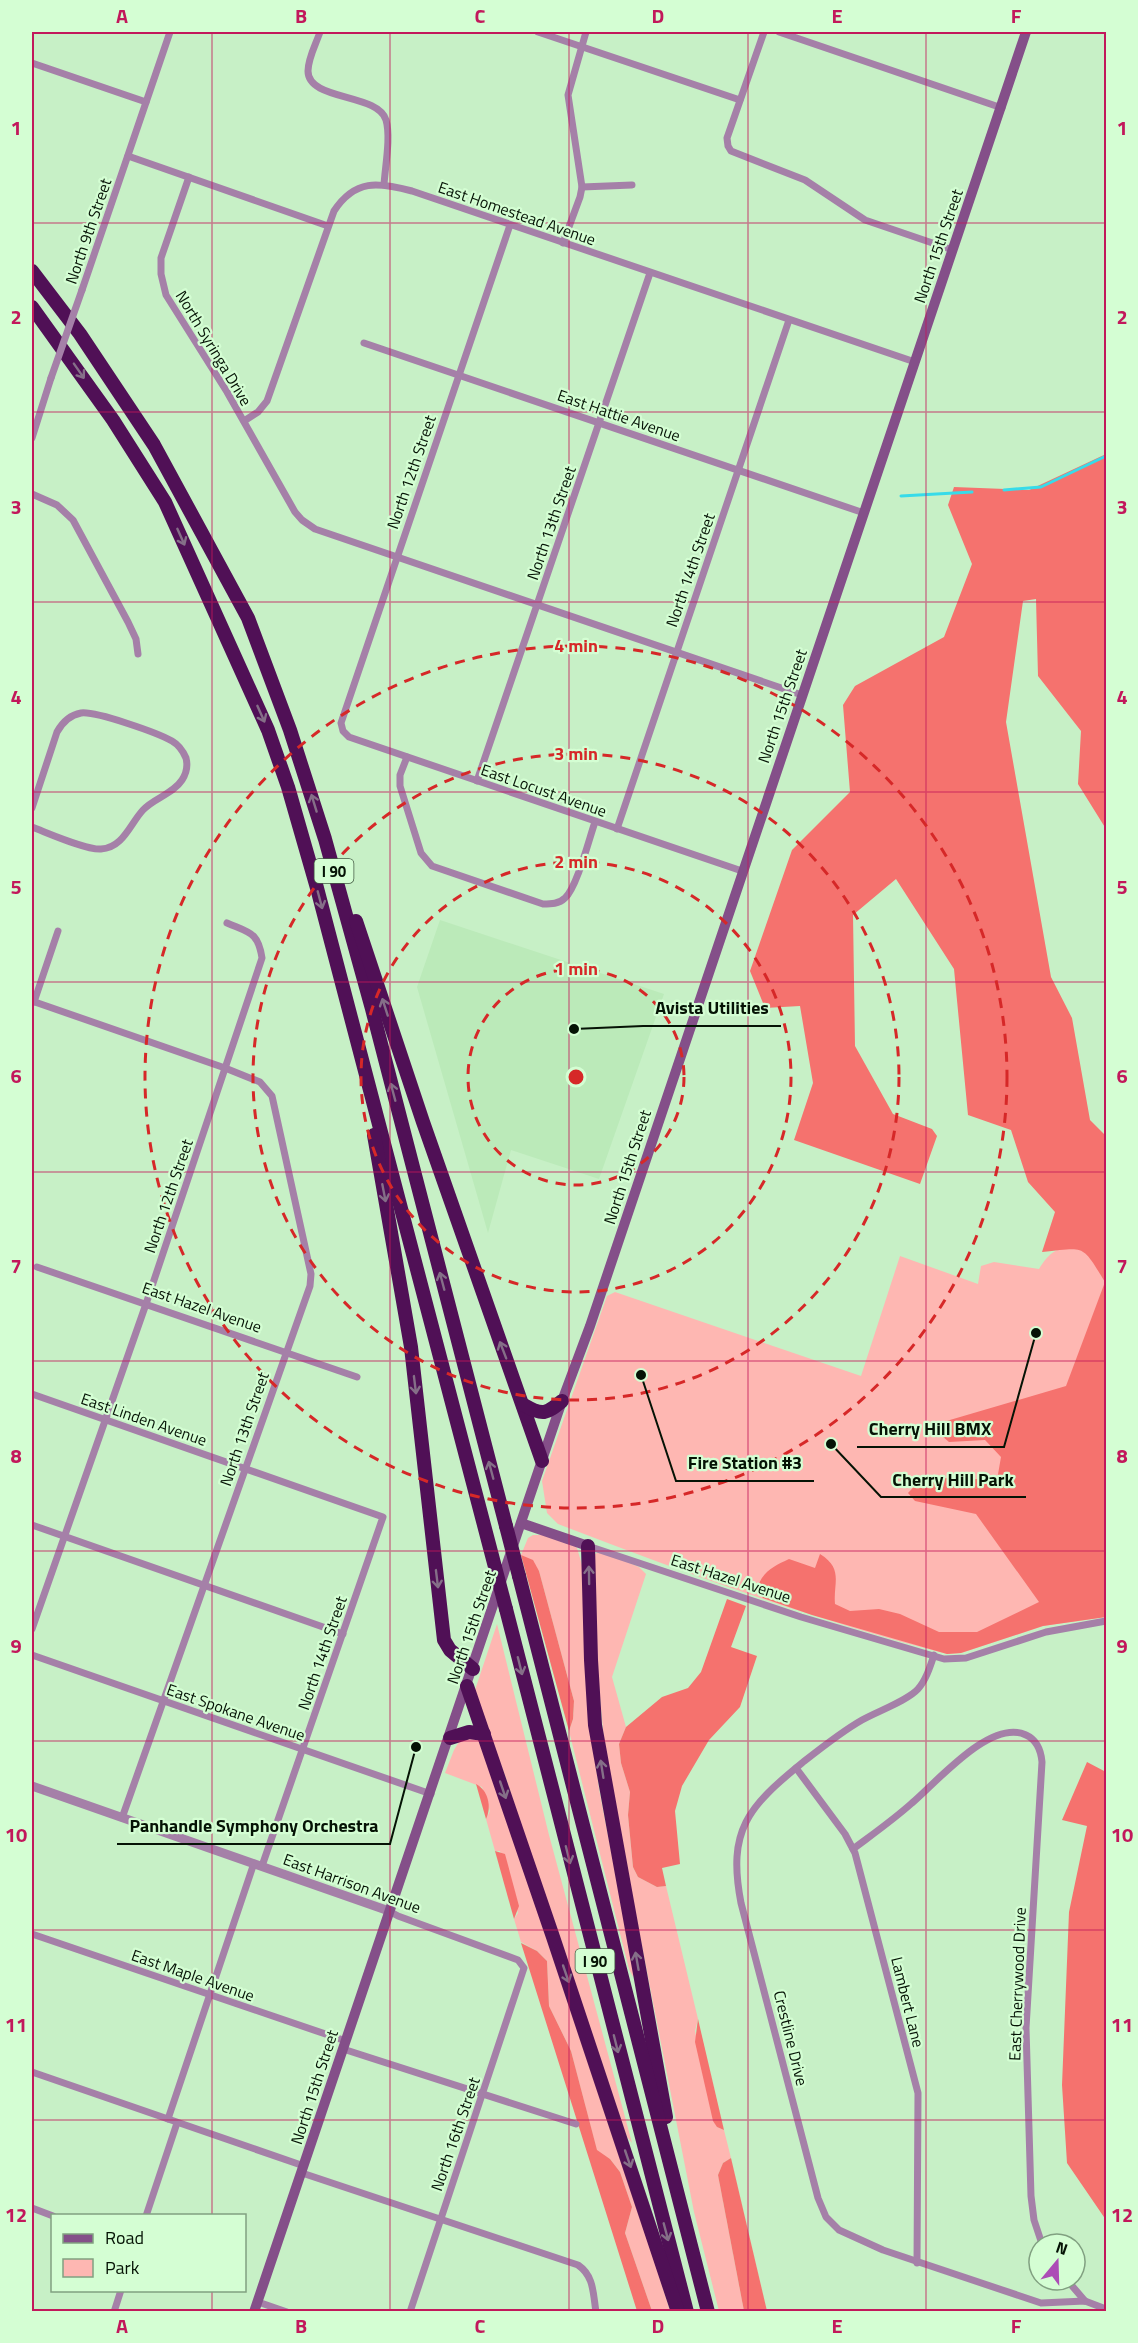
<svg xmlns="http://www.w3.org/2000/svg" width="1138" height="2343" font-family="'Titillium Web',sans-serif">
<rect width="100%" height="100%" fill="#c7f0c6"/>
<!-- built -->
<polygon fill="#bbeab9" points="440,920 664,994 599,1179 511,1150 488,1233 417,987"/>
<!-- green -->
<g fill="#feb7b2">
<path d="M1078 1246 1093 1254 1106 1268V1617L1043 1626 961 1653 947 1654C814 1620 685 1573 558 1524L547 1513 542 1481 607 1296 615 1292 861 1376 900 1256 978 1284 981 1266 994 1262 1039 1269C1050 1251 1058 1247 1078 1246Z"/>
<polygon points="533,1535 545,1535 574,1545 577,1548 582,1565 590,1723 599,1789 634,1969 633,1977 629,1969 569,1731 573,1719 574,1701 539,1571 521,1555 528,1538"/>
<polygon points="603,1552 639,1567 646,1574 612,1677 626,1727 619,1744 621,1763 630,1792 628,1815 633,1867 638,1877 657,1887 666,1886 698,2019 695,2031 717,2127 724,2130 731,2158 723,2163 718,2175 744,2311 719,2311 694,2212 606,1762 598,1676 592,1556 597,1553"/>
<polygon points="497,1624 549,1835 632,2143 627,2137 546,1903 506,1778 474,1693"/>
<polygon points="474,1738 480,1741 638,2206 670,2311 652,2311 625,2233 632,2207 620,2172 610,2159 597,2151 571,2051 549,2006 547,1961 537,1951 521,1942 514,1919 518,1913 500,1851 495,1851 486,1819 490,1811 482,1787 445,1773 454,1750 460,1740"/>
</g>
<!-- forest -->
<g fill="#f5726e">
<path d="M1106 454V829L1078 784 1081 731 1038 676 1036 599 1023 601 1006 722 1051 977 1072 1018 1090 1120 1106 1136V1617L1043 1626 961 1653 947 1654 812 1615 763 1598 757 1590C761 1572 774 1566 789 1559L815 1568 820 1554C844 1569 833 1583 835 1604L850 1611 879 1609 900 1614 939 1632H977L1039 1602 976 1514 915 1501 908 1493 923 1477 997 1480 1001 1457 985 1440 949 1442 935 1430 943 1422 1066 1386 1105 1282C1081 1243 1086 1248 1042 1252L1055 1212 1028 1182 1011 1130 968 1115 954 969 896 879 853 915 855 1046 893 1114 932 1129 937 1136 920 1184 794 1140 813 1083 800 1006 765 1008 750 971 792 850 850 792 843 705 855 686 944 637 972 564 948 505 954 487 1029 490Z"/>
<polygon points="521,1555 533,1560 539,1571 574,1701 573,1719 569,1731"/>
<polygon points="727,1599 746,1606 731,1647 757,1656 740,1707 709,1740 682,1786 675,1811 680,1864 662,1868 666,1886 657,1887 638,1877 633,1867 628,1815 630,1792 621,1763 619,1744 626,1727 662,1697 688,1688 701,1672"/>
<polygon points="1087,1762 1106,1772 1106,2220 1067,2163 1062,2085 1069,1912 1087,1826 1062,1820"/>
<path d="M476 1784C488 1790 492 1807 486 1819Z"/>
<polygon points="495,1851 505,1854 519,1906 514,1919"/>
<polygon points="521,1943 537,1951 547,1961 549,2006 571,2051 597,2150 610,2159 620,2172 632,2207 625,2233 652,2311 637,2311"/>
<polygon points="698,2019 724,2130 717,2127 713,2121 695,2042"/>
<polygon points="731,2158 767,2311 744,2311 718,2175 723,2163"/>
</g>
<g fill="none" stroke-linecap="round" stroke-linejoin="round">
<!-- stream -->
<g stroke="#37dbe9" stroke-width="3">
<polyline points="1004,490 1041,487 1106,456"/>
<polyline points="901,496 972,492"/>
</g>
<!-- minor -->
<g stroke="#a580a8" stroke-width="7">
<path d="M320 32C316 44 308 58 308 71 308 101 378 93 386 120 391 137 385 167 384 185"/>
<polyline points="538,32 740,100"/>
<polyline points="764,32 727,138 728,146 731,151 805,180 865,220 953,250"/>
<polyline points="779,32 1002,108"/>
<polyline points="32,63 146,102"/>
<polyline points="128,156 328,226"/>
<polyline points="189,177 161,258 161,274 166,295 227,392 295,512 302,520 315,529 802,695"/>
<polyline points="582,187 632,185"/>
<polyline points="510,225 341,723 343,731 349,737 742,871"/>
<polyline points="563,243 580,197 582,187 568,95 586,32"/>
<polyline points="82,290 170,32"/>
<polyline points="364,343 864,513"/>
<path d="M244 421 258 412 267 401 334 211C355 179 378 182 412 191L915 362"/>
<polyline points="32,438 51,378"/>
<polyline points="32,494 57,505 73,520 128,622 136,639 138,654"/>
<path d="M407 757 400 775V786L421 853 432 866 543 904C551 904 559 904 565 898 577 887 589 839 595 822"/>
<polyline points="477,781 650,273"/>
<path d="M32 808 57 732C62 723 70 715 81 713 96 711 158 733 172 741 179 745 183 751 186 758 188 766 186 774 182 780 173 794 154 798 143 810 130 824 123 848 101 849 86 850 48 833 32 827"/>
<polyline points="617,829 789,320"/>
<polyline points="32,1001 225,1068 260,1082 272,1096 311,1274 310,1286 122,1818"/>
<polyline points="34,1002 58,931"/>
<polyline points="37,1267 357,1377"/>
<polyline points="32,1394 383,1517 262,1866"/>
<polyline points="32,1525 343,1634"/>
<polyline points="588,1546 801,1617 944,1659 966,1658 1046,1632 1106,1621"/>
<path d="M32 1629 146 1304 262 958C258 932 250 933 227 923"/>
<polyline points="32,1655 431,1794"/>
<path d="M934 1655C930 1667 926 1680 918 1689 907 1701 878 1711 862 1720 841 1732 821 1748 802 1763 748 1807 727 1830 741 1903L818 2198 826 2217 839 2230 883 2250 1041 2303 1085 2301 1106 2309"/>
<polyline points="796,1768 845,1834 855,1853 918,2093 917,2263"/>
<path d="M853 1849C873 1834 893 1820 912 1803 937 1782 991 1718 1026 1735 1037 1740 1041 1751 1042 1762L1026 2028 1031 2196 1034 2220 1042 2244"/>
<polyline points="389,1911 398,1916 518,1960 524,1968 410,2312"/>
<polyline points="32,1934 346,2041"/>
<polyline points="343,2049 576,2124"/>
<polyline points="32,2072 304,2166"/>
<polyline points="168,2119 254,1863"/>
<path d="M302 2173 578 2265C594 2276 593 2293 596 2312"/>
<polyline points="32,2208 53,2216"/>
<polyline points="146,2216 177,2123"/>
<polyline points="1067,2280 1085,2301"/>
<polyline points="258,2302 287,2312"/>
<polyline points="114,2312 121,2290"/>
</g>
<!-- tertiary -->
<polyline stroke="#a580a8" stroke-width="9" points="32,1786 389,1911"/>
<!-- secondary -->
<g stroke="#844f89" stroke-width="10">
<polyline points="521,1523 588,1546"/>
<polyline points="254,2312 562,1401 590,1326 1026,32"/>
</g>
<!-- motorway -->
<g stroke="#501056" stroke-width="14">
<polyline points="32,271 80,334 154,445 248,618 290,730 325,839 372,1009 506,1526"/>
<polyline points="32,307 113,420 165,502 268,730 288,787 317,888 495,1567"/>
<polyline points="356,921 423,1122 542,1461"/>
<polyline points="374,1135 411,1347 444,1640 450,1650 473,1669"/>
<path d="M524 1405C543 1416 546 1414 562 1401"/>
<polyline points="588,1546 591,1660 595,1725 666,2117"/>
<polyline points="519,1576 708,2312"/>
<polyline points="506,1609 687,2312"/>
<polyline points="467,1686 553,1937 678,2312"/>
<polyline points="450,1738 469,1732 484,1734"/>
</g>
<!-- minor-bridge -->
<polyline stroke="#a580a8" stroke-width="7" points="51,378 82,290"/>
<!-- motorway-bridge -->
<g stroke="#501056" stroke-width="14">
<polyline points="506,1526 519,1576"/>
<polyline points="495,1567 506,1609"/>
</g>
</g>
<!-- one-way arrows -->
<defs><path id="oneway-shaft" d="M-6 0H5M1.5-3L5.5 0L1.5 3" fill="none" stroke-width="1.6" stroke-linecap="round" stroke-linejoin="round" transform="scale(1.5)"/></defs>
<g stroke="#856f88">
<use href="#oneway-shaft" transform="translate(79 371) rotate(55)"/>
<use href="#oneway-shaft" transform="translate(181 537) rotate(66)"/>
<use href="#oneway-shaft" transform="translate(261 714) rotate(66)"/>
<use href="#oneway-shaft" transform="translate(314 803) rotate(-107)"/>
<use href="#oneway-shaft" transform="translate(320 900) rotate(75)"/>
<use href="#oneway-shaft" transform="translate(385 1007) rotate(-108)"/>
<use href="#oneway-shaft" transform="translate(393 1092) rotate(-105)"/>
<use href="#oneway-shaft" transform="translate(384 1193) rotate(79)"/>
<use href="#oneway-shaft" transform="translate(442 1281) rotate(-105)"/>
<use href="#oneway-shaft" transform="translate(503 1350) rotate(-111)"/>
<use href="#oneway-shaft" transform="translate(415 1385) rotate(83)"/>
<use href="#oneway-shaft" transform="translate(491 1470) rotate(-105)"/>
<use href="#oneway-shaft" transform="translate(589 1575) rotate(-91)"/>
<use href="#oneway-shaft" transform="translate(437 1579) rotate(83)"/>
<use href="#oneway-shaft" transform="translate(520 1666) rotate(76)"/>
<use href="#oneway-shaft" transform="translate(602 1769) rotate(-99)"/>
<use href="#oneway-shaft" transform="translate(503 1790) rotate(71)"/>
<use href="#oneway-shaft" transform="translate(568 1855) rotate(76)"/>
<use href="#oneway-shaft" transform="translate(637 1961) rotate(-100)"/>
<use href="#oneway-shaft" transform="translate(566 1974) rotate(71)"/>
<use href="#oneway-shaft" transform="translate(616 2044) rotate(76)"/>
<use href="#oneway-shaft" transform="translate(628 2159) rotate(71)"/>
<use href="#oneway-shaft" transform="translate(666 2232) rotate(75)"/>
</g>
<!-- grid -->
<path fill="none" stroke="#c2185b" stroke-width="1.5" stroke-opacity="0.55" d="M212 32V2216M390 32V2312M569 32V2312M748 32V2312M926 32V2312M32 223H1106M32 412H1106M32 602H1106M32 792H1106M32 982H1106M32 1172H1106M32 1361H1106M32 1551H1106M32 1741H1106M32 1930H1106M32 2120H1106M212 2290V2312"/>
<!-- distance rings -->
<g fill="none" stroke="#d62828" stroke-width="3" stroke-dasharray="10 8">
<circle cx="576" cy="1077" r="108"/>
<circle cx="576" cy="1077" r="215"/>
<circle cx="576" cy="1077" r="323"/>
<circle cx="576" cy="1077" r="431"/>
</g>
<g text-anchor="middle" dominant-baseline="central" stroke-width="4.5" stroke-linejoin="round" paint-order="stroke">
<!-- shield labels -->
<g fill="#d4fed3" stroke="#435a43" stroke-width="1.5">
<rect x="314.5" y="859" width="39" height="24" rx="4.5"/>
<rect x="575.5" y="1949" width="39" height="24" rx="4.5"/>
</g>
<g font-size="15" font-weight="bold" fill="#051305">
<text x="334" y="871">I 90</text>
<text x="595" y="1961">I 90</text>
</g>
<!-- street labels -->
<g font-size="16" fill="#051305" stroke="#d4fed3">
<text transform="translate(517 213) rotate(19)">East Homestead Avenue</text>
<text transform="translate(88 231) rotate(-71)">North 9th Street</text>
<text transform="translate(938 246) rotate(-71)">North 15th Street</text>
<text transform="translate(214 348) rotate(59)">North Syringa Drive</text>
<text transform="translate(619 415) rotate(19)">East Hattie Avenue</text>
<text transform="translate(411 472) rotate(-71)">North 12th Street</text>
<text transform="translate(551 523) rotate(-71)">North 13th Street</text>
<text transform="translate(690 570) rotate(-71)">North 14th Street</text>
<text transform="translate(782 706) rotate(-71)">North 15th Street</text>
<text transform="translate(544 790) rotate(19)">East Locust Avenue</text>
<text transform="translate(627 1167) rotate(-72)">North 15th Street</text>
<text transform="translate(168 1196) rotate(-71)">North 12th Street</text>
<text transform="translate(202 1307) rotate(19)">East Hazel Avenue</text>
<text transform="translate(144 1419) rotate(19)">East Linden Avenue</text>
<text transform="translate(244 1429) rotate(-71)">North 13th Street</text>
<text transform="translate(731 1578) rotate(18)">East Hazel Avenue</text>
<text transform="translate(471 1627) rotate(-71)">North 15th Street</text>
<text transform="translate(322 1653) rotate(-71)">North 14th Street</text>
<text transform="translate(236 1712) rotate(19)">East Spokane Avenue</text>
<text transform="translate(352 1883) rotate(20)">East Harrison Avenue</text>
<text transform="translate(193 1975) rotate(19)">East Maple Avenue</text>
<text transform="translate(1017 1984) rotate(-88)">East Cherrywood Drive</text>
<text transform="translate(908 2002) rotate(76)">Lambert Lane</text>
<text transform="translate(791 2038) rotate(76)">Crestline Drive</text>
<text transform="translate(314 2087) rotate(-72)">North 15th Street</text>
<text transform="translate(455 2134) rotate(-71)">North 16th Street</text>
</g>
</g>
<circle cx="576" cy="1077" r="9" fill="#d62828" stroke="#d4fed3" stroke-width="3"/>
<g font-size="18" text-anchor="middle" font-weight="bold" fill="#d62828" stroke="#d4fed3" stroke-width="4.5" stroke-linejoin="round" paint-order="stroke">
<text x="576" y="652">4 min</text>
<text x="576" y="760">3 min</text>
<text x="576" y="868">2 min</text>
<text x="576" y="975">1 min</text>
</g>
<!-- callouts -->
<path fill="none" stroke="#051305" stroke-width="2" d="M574 1029L643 1026H781M1036 1333L1004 1447H857M641 1375L676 1481H814M831 1444L881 1497H1026M416 1747L390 1844H117"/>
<g fill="#051305" stroke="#d4fed3" stroke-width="2">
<circle cx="574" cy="1029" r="6"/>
<circle cx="1036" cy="1333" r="6"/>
<circle cx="641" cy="1375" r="6"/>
<circle cx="831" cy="1444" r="6"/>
<circle cx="416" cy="1747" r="6"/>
</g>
<g font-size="18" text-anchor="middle" font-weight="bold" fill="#051305" stroke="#d4fed3" stroke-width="4.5" stroke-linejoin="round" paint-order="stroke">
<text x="712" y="1014">Avista Utilities</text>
<text x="930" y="1435">Cherry Hill BMX</text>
<text x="745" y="1469">Fire Station #3</text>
<text x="953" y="1486">Cherry Hill Park</text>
<text x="254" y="1832">Panhandle Symphony Orchestra</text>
</g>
<!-- border -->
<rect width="1138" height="2343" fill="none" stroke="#d4fed3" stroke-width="66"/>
<!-- legend -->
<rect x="51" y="2214" width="195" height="78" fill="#d4fed3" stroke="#81a081" stroke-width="1.5"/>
<rect x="63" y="2234" width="30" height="9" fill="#844f89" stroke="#81a081" stroke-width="1.5"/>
<text x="105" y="2244" font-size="18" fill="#051305">Road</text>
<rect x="63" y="2259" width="30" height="18" fill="#feb7b2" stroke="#81a081" stroke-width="1.5"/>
<text x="105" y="2274" font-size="18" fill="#051305">Park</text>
<!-- north arrow -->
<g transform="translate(1057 2262) rotate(19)"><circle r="28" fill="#d4fed3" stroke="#81a081" stroke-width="1.5"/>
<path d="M0-4.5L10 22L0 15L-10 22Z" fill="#ac4db6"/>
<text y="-9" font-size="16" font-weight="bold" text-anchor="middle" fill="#051305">N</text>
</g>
<rect x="33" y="33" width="1072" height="2277" fill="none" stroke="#c2185b" stroke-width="2"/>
<g font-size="20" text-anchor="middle" font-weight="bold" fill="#c2185b">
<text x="122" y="23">A</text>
<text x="301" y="23">B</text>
<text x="480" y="23">C</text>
<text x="658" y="23">D</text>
<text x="837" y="23">E</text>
<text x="1016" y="23">F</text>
<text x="16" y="135">1</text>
<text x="1122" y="135">1</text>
<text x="16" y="324">2</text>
<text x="1122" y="324">2</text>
<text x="16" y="514">3</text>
<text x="1122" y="514">3</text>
<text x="16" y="704">4</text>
<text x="1122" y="704">4</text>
<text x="16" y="894">5</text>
<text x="1122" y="894">5</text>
<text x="16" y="1083">6</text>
<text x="1122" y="1083">6</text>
<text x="16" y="1273">7</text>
<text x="1122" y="1273">7</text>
<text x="16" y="1463">8</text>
<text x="1122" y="1463">8</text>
<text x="16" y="1653">9</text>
<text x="1122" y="1653">9</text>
<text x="16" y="1842">10</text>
<text x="1122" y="1842">10</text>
<text x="16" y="2032">11</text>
<text x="1122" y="2032">11</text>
<text x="16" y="2222">12</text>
<text x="1122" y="2222">12</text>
<text x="122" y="2333">A</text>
<text x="301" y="2333">B</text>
<text x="480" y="2333">C</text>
<text x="658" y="2333">D</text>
<text x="837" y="2333">E</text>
<text x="1016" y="2333">F</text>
</g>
</svg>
